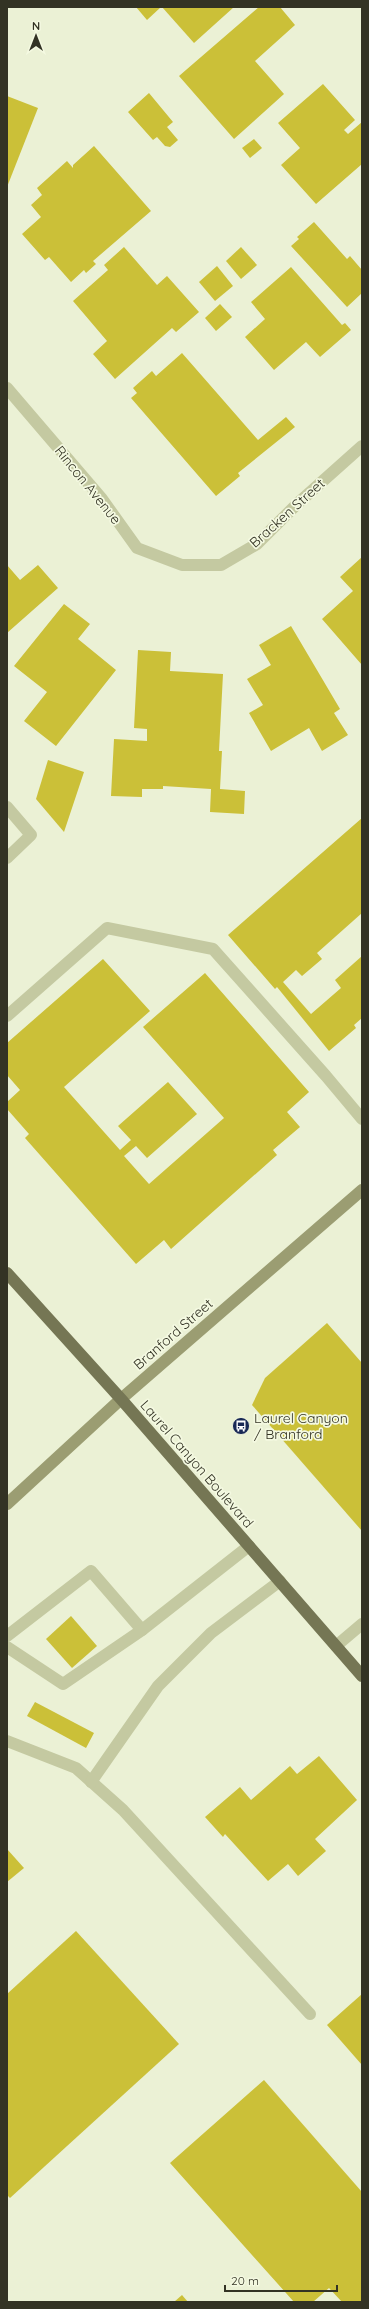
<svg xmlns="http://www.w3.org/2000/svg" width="369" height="2309" font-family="Quicksand,sans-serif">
<rect width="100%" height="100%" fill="#ebf1d5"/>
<!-- building -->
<g fill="#cbc038">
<polygon points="136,7 161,7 147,20"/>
<polygon points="162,7 234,7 194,43"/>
<polygon points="259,7 280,7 295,25 255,61 284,94 234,139 179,76"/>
<polygon points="323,84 355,120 344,130 348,134 362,122 362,164 316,204 281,165 300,148 278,123"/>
<polygon points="149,93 173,122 167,127 178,140 170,147 165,146 157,137 153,140 128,112"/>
<polygon points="7,96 38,108 7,187"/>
<polygon points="254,139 262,148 250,158 242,148"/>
<polygon points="94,146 151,211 93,261 96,264 86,273 84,270 71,282 49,257 45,260 22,234 41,217 31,205 42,195 37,188 67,161 73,168 73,165"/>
<polygon points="314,222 347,259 350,256 362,270 362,293 347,307 291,246 299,239 297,237"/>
<polygon points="124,247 157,285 167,276 199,312 176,332 172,328 115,379 93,354 107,341 73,301 108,270 104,265"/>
<polygon points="241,247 257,265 241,279 226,261"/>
<polygon points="217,266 233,286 215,301 199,282"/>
<polygon points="291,267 342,325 345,323 351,330 320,357 306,342 274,370 245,337 265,319 251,302"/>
<polygon points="220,304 232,317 216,331 205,318"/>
<polygon points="182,353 258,440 286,417 295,427 238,473 240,476 216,496 131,398 137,393 133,388 152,371 156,376"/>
<polygon points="362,557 362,665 322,619 353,591 340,577"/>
<polygon points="7,565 20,580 38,565 58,588 7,633"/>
<polygon points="64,604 90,624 78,639 116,670 56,746 24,721 47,692 14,666"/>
<polygon points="291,626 340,709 334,713 348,735 322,751 309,728 271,751 249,713 263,705 247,679 271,665 259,645"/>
<polygon points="138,650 171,652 170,671 223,674 219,751 222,751 220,789 245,791 244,814 210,812 211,789 163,786 163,789 142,789 142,797 111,796 114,739 147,741 147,729 134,728"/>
<polygon points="48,760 84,772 64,832 36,799"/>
<polygon points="362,818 362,913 317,953 322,959 302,976 296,970 283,982 311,1014 341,988 335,980 362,956 362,1018 354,1025 356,1028 329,1051 277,987 275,989 228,935"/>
<polygon points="103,959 150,1011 64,1087 120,1150 131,1140 118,1126 168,1082 197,1114 147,1158 136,1146 124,1156 149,1184 224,1118 143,1027 205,973 309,1092 287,1112 300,1127 273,1150 277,1155 171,1249 164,1240 136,1264 25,1138 29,1134 7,1109 7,1102 20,1090 7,1075 7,1043"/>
<polygon points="327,1323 362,1363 362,1531 252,1405 265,1378"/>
<polygon points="71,1616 97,1646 72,1668 46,1639"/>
<polygon points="35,1702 94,1733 86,1748 27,1716"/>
<polygon points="319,1756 357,1800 315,1839 326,1851 298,1876 288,1864 268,1881 225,1834 223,1837 205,1817 240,1787 251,1800 290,1766 297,1774"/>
<polygon points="7,1849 24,1868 7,1882"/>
<polygon points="76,1931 179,2044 10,2198 7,2195 7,1994"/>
<polygon points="362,1994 362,2065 327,2025"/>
<polygon points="264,2080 362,2192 362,2302 342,2302 329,2288 313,2302 294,2302 170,2163"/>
<polygon points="182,2295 188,2302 174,2302"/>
</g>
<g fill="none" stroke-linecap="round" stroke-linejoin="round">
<!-- lane -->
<g stroke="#c4c9a1" stroke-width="12">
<polyline points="7,807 31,835 7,858"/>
<polyline points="7,1016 107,928 213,949 326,1076 362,1119"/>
<polyline points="7,1636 91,1571 142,1630"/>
<polyline points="336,1646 362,1624"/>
<polyline points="7,1647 63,1684 142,1630 249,1546"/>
<polyline points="7,1741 76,1768 123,1810 310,2014"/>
<polyline points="91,1782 158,1686 211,1633 280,1581"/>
</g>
<!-- street -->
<polyline stroke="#c4c9a1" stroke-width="12" points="7,388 102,499 137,548 182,565 221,565 257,544 297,504 362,446"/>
<!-- secondary -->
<polyline stroke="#9b9d72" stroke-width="12" points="7,1504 121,1399 362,1190"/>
<!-- primary -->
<polyline stroke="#757654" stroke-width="12" points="7,1273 121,1399 362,1676"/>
</g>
<!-- icons -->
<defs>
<g id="bus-disc" transform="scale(0.9)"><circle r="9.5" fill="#182855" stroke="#f4f9e1"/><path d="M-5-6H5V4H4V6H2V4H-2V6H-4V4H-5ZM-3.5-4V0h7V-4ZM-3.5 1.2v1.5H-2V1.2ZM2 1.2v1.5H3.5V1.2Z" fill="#fff"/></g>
</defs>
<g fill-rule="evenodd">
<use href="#bus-disc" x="241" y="1426"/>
</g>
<g text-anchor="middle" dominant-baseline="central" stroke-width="3.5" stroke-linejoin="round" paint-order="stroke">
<!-- street labels -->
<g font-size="14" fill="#333324" stroke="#f4f9e1">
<text transform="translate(88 485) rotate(51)">Rincon Avenue</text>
<text transform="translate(287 513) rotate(-42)">Bracken Street</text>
<text transform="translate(173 1334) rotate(-41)">Branford Street</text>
<text transform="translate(197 1464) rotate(49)">Laurel Canyon Boulevard</text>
</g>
<!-- poi labels -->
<g font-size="14" fill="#333324" stroke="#f4f9e1" text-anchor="start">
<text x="254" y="1418">Laurel Canyon<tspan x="254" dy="16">/ Branford</tspan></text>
</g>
</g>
<!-- border -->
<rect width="369" height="2309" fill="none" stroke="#333324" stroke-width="16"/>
<!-- north arrow -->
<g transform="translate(36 36)" stroke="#f4f9e1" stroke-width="3" paint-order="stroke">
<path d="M0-3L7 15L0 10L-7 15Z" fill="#333324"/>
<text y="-6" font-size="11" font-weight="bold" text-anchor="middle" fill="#333324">N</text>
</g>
<!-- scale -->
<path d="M225 2285v6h112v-6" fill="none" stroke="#333324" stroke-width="2"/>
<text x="231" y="2285" font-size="12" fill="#333324" stroke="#f4f9e1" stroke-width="3" paint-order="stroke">20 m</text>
</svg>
